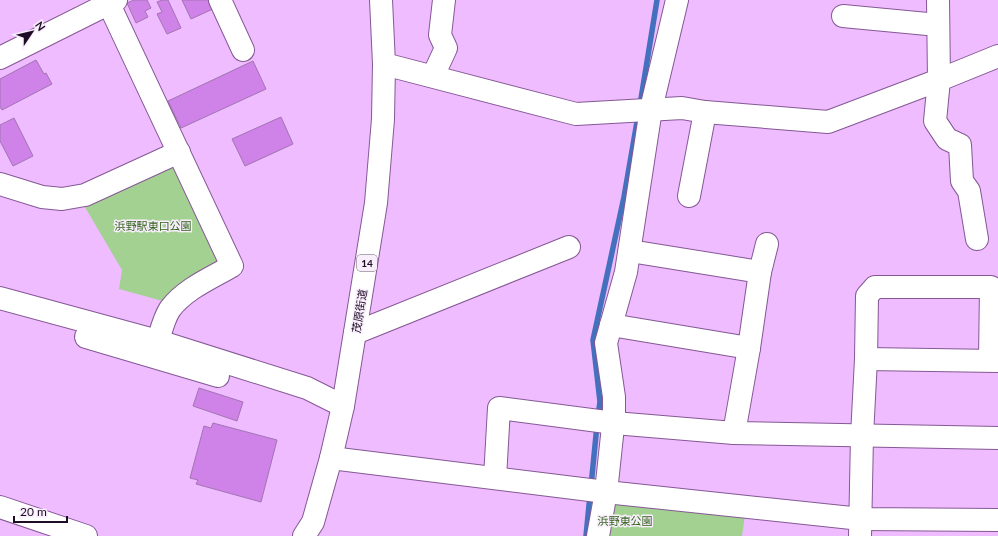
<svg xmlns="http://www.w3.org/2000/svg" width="998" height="536" font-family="Lato,'Noto Sans JP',sans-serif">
<rect width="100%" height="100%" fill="#eebcff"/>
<!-- green -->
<g fill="#a3d191">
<polygon points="176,160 224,264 166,302 119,289 122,270 82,202"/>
<polygon points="619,502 745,515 742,536 603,536 605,512"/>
</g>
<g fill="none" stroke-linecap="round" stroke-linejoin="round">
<!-- stream -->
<g stroke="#4470bd" stroke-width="5.5">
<polyline points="640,105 657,0"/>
<polyline points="598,416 600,402 593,340 624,197 638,116"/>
<polyline points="591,486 597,425"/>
<polyline points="586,536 590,495"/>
</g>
</g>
<!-- building -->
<g fill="#cf82e8" stroke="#a274b2">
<polygon points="134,0 147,0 151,8 145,11 148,17 136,23 127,3"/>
<polygon points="162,0 168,0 181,28 167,34 157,14 162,12 157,2"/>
<polygon points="182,0 211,0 215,8 191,19"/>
<polygon points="36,60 44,74 46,73 52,84 2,110 0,107 0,79"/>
<polygon points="253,61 266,89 181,128 168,101"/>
<polygon points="281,117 293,144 245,166 232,139"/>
<polygon points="14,118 33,156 13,166 0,141 0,125"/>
<polygon points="199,388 243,402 237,421 193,406"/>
<polygon points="213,423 277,440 261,502 196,484 198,480 190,478 204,426 211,428"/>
</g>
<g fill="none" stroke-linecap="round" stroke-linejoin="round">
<!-- minor casing -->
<g stroke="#855894" stroke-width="24">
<g id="minor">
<path d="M107 0 232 266C211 278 185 289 170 309 164 318 161 331 158 341"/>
<polyline points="220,0 243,50"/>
<polyline points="938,0 939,80 935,121 947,139 960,145 962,181 969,191 977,239"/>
<polyline points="843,16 938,25"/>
<polyline points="0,58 116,0"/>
<polyline points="384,64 576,114 682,108 705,112 828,122 939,80 998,56"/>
<polyline points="433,76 446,48 440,35 444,0"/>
<polyline points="0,184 42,197 62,199 85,195 179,152"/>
<polyline points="689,196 705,112"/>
<polyline points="630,251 760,272"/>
<polyline points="0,298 158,341 307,388 343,406"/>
<polyline points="611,325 749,348"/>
<polyline points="355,333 569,247"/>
<polyline points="86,337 218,376"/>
<polyline points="866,359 998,361"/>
<polyline points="734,433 749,348 760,272 767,244"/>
<polyline points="331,458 606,492 861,519 998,520"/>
<polyline points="495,478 499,408 614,423 734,433 998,438"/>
<polyline points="0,507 86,536"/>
<polyline points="598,536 606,492 614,417 614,397 606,343 626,272 651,109 677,0"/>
<polyline points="860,536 862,436 866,359 867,296 875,287 991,287 990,360"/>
</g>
</g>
<!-- major casing -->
<g stroke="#855894" stroke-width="24">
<polyline id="major" points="304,536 313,522 331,458 343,406 376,203 383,119 384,64 381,0"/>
</g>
<!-- minor -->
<use href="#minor" stroke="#fff" stroke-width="22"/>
<!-- major -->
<use href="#major" stroke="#fff" stroke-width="22"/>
</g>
<g text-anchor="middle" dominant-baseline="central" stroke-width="3" stroke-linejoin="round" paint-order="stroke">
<!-- shield labels -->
<rect fill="#f8eefc" stroke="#5f5065" stroke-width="1" x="357" y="255" width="20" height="16" rx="3"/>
<g font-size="10" font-weight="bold" fill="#1e0c24">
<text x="367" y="263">14</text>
</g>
<!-- park labels -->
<g font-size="11" fill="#32631b" stroke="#f8eefc">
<text x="153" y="225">浜野駅東口公園</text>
<text x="625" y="520">浜野東公園</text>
</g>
<!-- street labels -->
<g font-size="11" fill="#1e0c24" stroke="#f8eefc">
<text transform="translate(359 311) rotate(-81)">茂原街道</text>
</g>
</g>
<!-- north arrow -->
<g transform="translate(32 32) rotate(55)" stroke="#f8eefc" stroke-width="3" paint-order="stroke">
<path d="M0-3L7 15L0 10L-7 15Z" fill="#1e0c24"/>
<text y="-6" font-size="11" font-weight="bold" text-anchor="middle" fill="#1e0c24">N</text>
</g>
<!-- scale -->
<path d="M14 516v6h53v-6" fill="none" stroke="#1e0c24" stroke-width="2"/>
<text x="20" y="516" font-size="12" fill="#1e0c24" stroke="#f8eefc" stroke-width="3" paint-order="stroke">20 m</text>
</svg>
